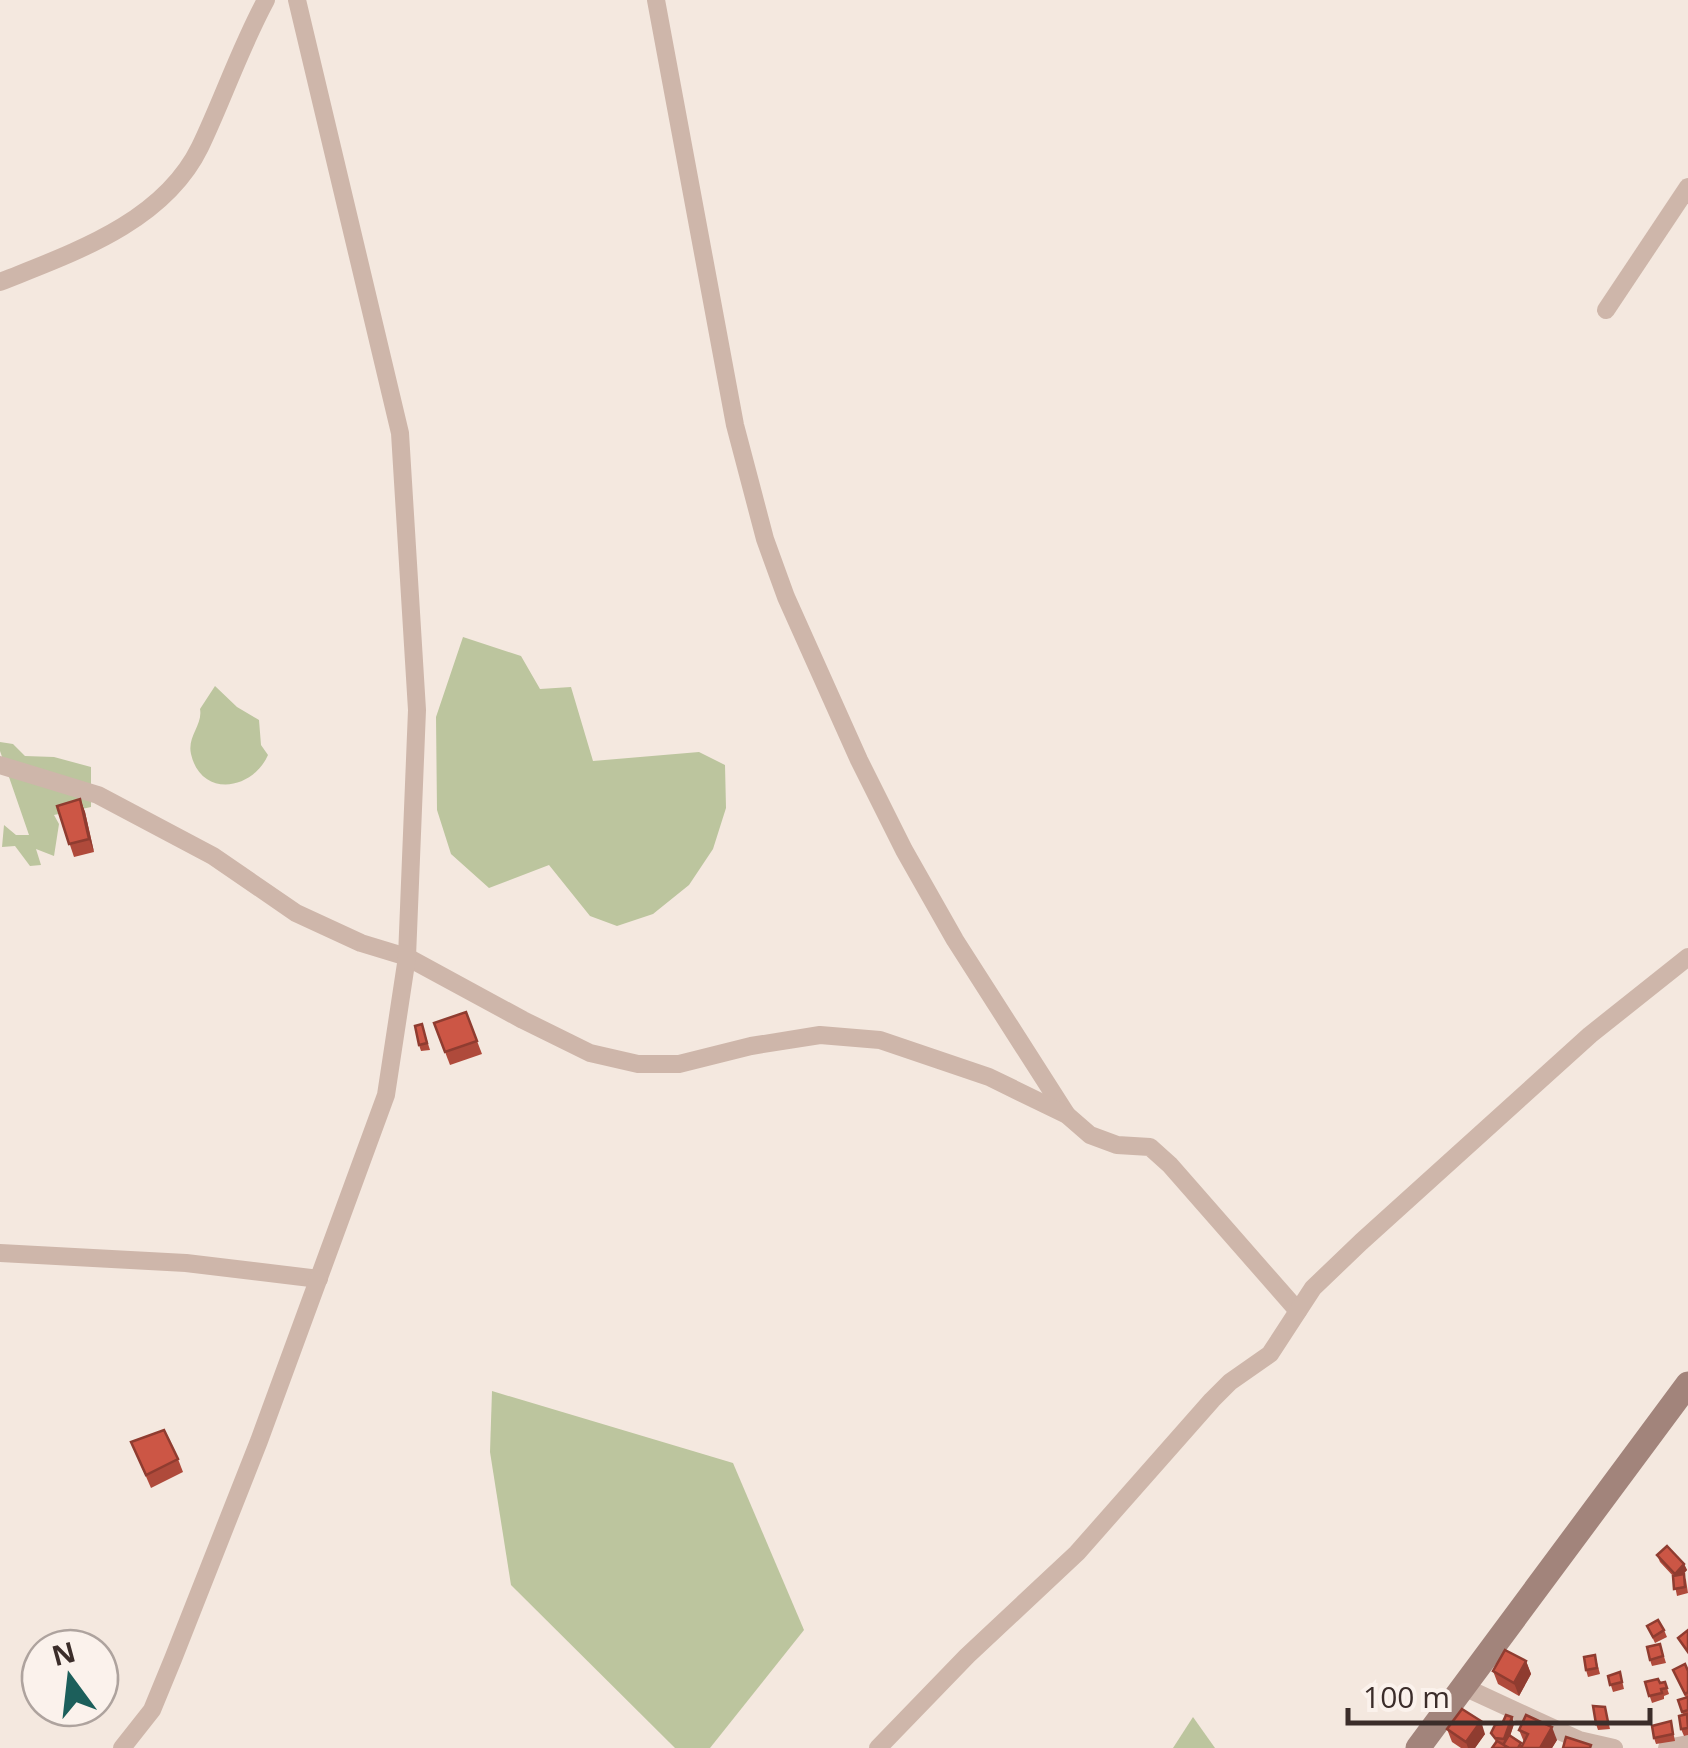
<svg xmlns="http://www.w3.org/2000/svg" width="1688" height="1748" font-family="'Open Sans',sans-serif">
<rect width="100%" height="100%" fill="#f4e8df"/>
<!-- green -->
<g fill="#bcc59e">
<polygon points="463,637 521,656 540,689 571,687 593,761 699,752 725,765 726,808 713,849 689,885 653,914 617,926 590,916 549,865 489,888 451,854 437,810 436,717"/>
<path d="M215 686 237 707 259 720 261 745 268 755C252 791 201 798 191 754 187 736 203 725 200 709Z"/>
<polygon points="0,742 13,744 25,756 54,757 91,767 91,807 54,815 59,824 54,856 36,849 41,865 30,866 15,846 2,847 4,825 16,835 29,835 0,751"/>
<polygon points="492,1391 733,1463 804,1630 710,1748 675,1748 511,1585 490,1452"/>
<polygon points="1193,1717 1215,1748 1173,1748"/>
</g>
<g fill="none" stroke-linecap="round" stroke-linejoin="round">
<!-- street -->
<g stroke="#ceb6aa" stroke-width="18">
<polyline points="656,0 735,425 765,539 786,597 859,760 904,850 955,940 1067,1115"/>
<path d="M0 282C72 253 163 223 200 147 223 99 240 48 266 0"/>
<polyline points="1606,310 1688,187"/>
<polyline points="0,765 98,795 213,856 296,913 361,943 407,957 523,1020 590,1053 638,1064 679,1064 751,1046 820,1035 880,1040 989,1077 1067,1115 1090,1135 1117,1145 1150,1147 1170,1165 1298,1311"/>
<polyline points="0,1253 186,1263 319,1279"/>
<polyline points="1464,1687 1579,1740 1614,1748"/>
<polyline points="122,1748 152,1710 173,1659 259,1441 386,1095 407,957 417,710 400,433 297,0"/>
<polyline points="878,1748 967,1656 1077,1553 1212,1400 1230,1382 1270,1354 1313,1288 1361,1242 1590,1035 1688,957"/>
<polyline points="1667,1748 1688,1744"/>
</g>
<!-- secondary -->
<polyline stroke="#a2847b" stroke-width="25" points="1418,1748 1688,1384"/>
</g>
<!-- wall -->
<g fill="#af4a3b">
<polygon points="80,799 85,812 94,852 74,857 57,806"/>
<polygon points="466,1012 482,1054 450,1065 434,1023"/>
<polygon points="422,1024 430,1050 421,1051 419,1045"/>
<polygon points="131,1442 178,1459 183,1472 151,1488"/>
<polygon points="1657,1555 1684,1564 1687,1570 1683,1574 1686,1580 1688,1593 1677,1596 1673,1576 1660,1562"/>
<polygon points="1647,1626 1664,1630 1667,1637 1655,1643"/>
<polygon points="1660,1644 1666,1663 1652,1666 1650,1660"/>
<polygon points="1595,1655 1600,1674 1588,1677 1586,1670"/>
<polygon points="1526,1661 1531,1674 1519,1696 1498,1684 1493,1671"/>
<polygon points="1673,1670 1688,1671 1688,1735 1684,1736 1681,1729 1683,1715 1678,1700 1686,1698"/>
<polygon points="1620,1672 1624,1689 1613,1692 1608,1676"/>
<polygon points="1645,1682 1660,1683 1665,1682 1669,1694 1664,1696 1664,1699 1652,1703"/>
<polygon points="1605,1707 1610,1729 1598,1730 1596,1724"/>
<polygon points="1512,1717 1514,1724 1510,1736 1522,1745 1524,1742 1519,1730 1557,1740 1552,1748 1492,1748 1496,1742 1491,1733"/>
<polygon points="1671,1721 1675,1741 1656,1744 1654,1738"/>
<polygon points="1447,1729 1485,1734 1475,1748 1461,1748 1452,1742"/>
</g>
<!-- shaded-wall -->
<g fill="#8f3c30">
<polygon points="80,799 85,812 94,852 89,839"/>
<polygon points="1684,1564 1687,1570 1678,1580 1675,1574"/>
<polygon points="1526,1661 1531,1674 1519,1696 1514,1683"/>
<polygon points="1512,1717 1514,1724 1507,1745 1504,1739"/>
<polygon points="1481,1721 1485,1734 1475,1748 1468,1748 1466,1742"/>
<polygon points="1552,1727 1557,1740 1552,1748 1540,1748"/>
</g>
<!-- building -->
<g fill="#cc5645" stroke="#8f3c30" stroke-width="2.5">
<polygon points="80,799 89,839 69,844 57,806"/>
<polygon points="466,1012 477,1041 445,1052 434,1023"/>
<polygon points="422,1024 427,1043 419,1045 415,1026"/>
<polygon points="164,1430 178,1459 146,1475 131,1442"/>
<polygon points="1667,1546 1684,1564 1675,1574 1657,1555"/>
<polygon points="1684,1574 1685,1587 1674,1589 1673,1576"/>
<polygon points="1658,1620 1664,1630 1653,1637 1647,1626"/>
<polygon points="1688,1630 1688,1652 1678,1638"/>
<polygon points="1660,1644 1663,1656 1650,1660 1647,1647"/>
<polygon points="1505,1650 1526,1661 1514,1683 1493,1671"/>
<polygon points="1595,1655 1597,1668 1586,1670 1584,1657"/>
<polygon points="1685,1664 1688,1671 1688,1692 1685,1694 1673,1670"/>
<polygon points="1620,1672 1622,1682 1610,1685 1608,1676"/>
<polygon points="1658,1679 1660,1683 1665,1682 1667,1688 1661,1689 1662,1693 1649,1696 1645,1682"/>
<polygon points="1688,1697 1688,1710 1682,1712 1678,1700"/>
<polygon points="1593,1706 1605,1707 1608,1722 1596,1724"/>
<polygon points="1462,1709 1481,1721 1466,1742 1447,1729"/>
<polygon points="1687,1714 1688,1728 1681,1729 1679,1716"/>
<polygon points="1506,1715 1512,1717 1504,1739 1495,1738 1491,1733 1495,1725 1502,1724"/>
<polygon points="1526,1715 1552,1727 1540,1748 1521,1748 1528,1734 1519,1730"/>
<polygon points="1671,1721 1673,1734 1654,1738 1652,1726"/>
<polygon points="1509,1735 1521,1743 1518,1748 1509,1748 1503,1745"/>
<polygon points="1566,1737 1591,1745 1590,1748 1563,1748"/>
<polygon points="1497,1741 1509,1748 1492,1748"/>
</g>
<!-- north arrow -->
<g transform="translate(70 1678) rotate(345)"><circle r="48" fill="#fbf2ec" stroke="#aea39e" stroke-width="2.5"/>
<path d="M0-8L18 38L0 25L-18 38Z" fill="#1c5f5b"/>
<text y="-15" font-size="28" font-weight="bold" text-anchor="middle" fill="#3b2d2a">N</text>
</g>
<!-- scale -->
<path d="M1348 1708v15h302v-15" fill="none" stroke="#3b2d2a" stroke-width="5"/>
<text x="1363" y="1708" font-size="30" fill="#3b2d2a" stroke="#fbf2ec" stroke-width="8" paint-order="stroke">100 m</text>
</svg>
